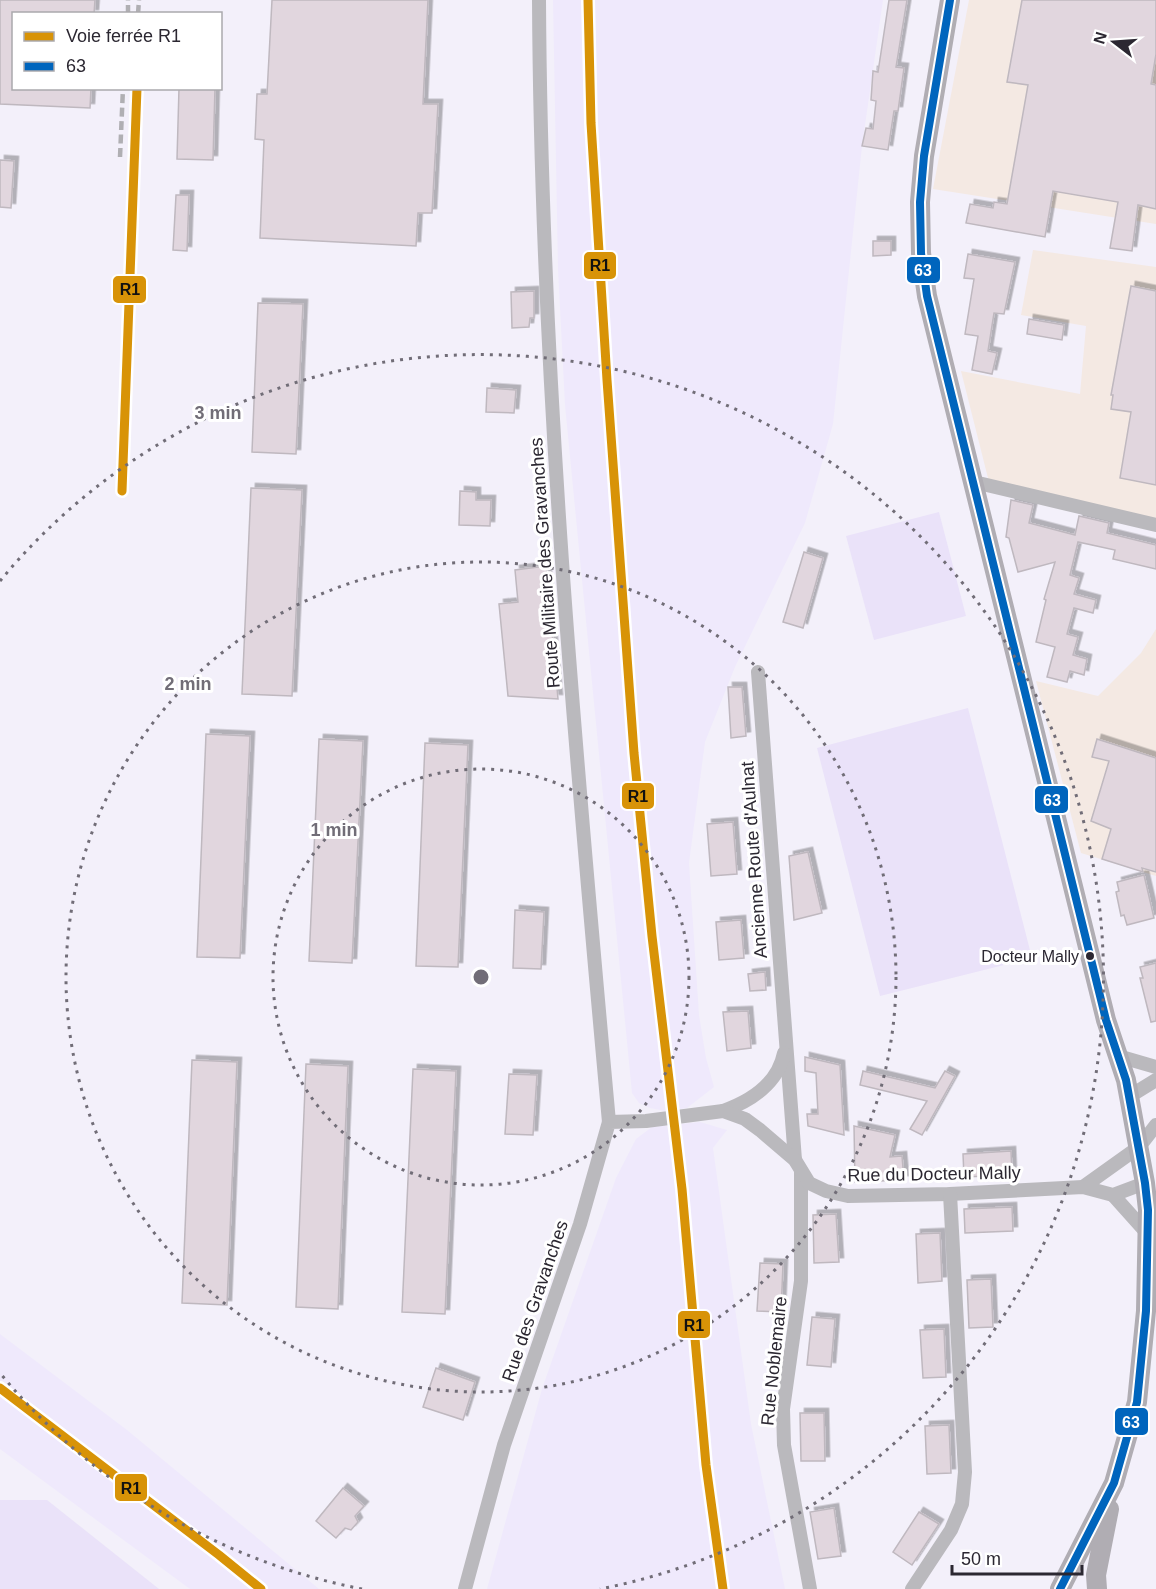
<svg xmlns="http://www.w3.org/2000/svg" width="1156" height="1589" font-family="Arial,sans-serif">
<defs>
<filter id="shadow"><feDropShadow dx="4.5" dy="-4.5" stdDeviation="0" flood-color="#0004"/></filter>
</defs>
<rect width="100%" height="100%" fill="#f3f0fa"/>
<!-- built -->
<g fill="#efe9fc">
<polygon points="553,0 883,0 862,146 833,424 805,523 735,667 705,742 689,863 699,1015 706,1058 714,1087 687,1108 665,1111 650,1108 639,1103 632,1093 565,405 558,269"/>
<polygon points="700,1122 727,1130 713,1148 751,1424 785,1589 487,1589 542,1389 616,1178 636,1139 652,1127"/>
<polygon points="0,1334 127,1430 319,1589 190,1589 0,1449"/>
</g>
<!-- industrial -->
<g fill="#f4e9e3">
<polygon points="969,0 1156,0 1156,224 933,189"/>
<polygon points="1033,250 1156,267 1156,525 990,486 961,371 1080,394 1086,326 1021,315"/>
<polygon points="1156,629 1156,876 1081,853 1036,681 1098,696 1141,653"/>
</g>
<!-- green -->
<g fill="#eae2f9">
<polygon points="939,512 966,616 874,640 846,536"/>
<polygon points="968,708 1032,958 880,996 817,748"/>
<polygon points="0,1500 47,1500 159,1589 0,1589"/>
</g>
<!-- building -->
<g fill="#e1d6de" stroke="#bfb8bf" stroke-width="1.5" filter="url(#shadow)">
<polygon points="0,0 95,0 94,14 14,14 14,88 91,88 90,108 0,104"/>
<polygon points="272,0 428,0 423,104 438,104 432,213 418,213 416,246 260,238 264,140 255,139 257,94 267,94"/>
<polygon points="889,0 907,0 896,67 904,68 898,111 894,111 888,150 862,146 866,128 873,129 876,101 871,100 873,71 878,72"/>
<polygon points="1022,0 1156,0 1156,54 1151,84 1156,85 1156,209 1138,205 1132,251 1110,248 1118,202 1053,191 1045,237 966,223 970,204 993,208 994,202 1007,204 1028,85 1007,82"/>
<polygon points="179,88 215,88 213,160 177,159"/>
<polygon points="0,160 14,161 11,208 0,207"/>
<polygon points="176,195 189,195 187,251 173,250"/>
<polygon points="873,241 891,241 891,255 873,256"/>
<polygon points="968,254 1015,262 1004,314 994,313 988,351 997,353 992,374 972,370 978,336 965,334 974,279 964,278"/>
<polygon points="1131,286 1156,291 1156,485 1120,478 1131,412 1111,409 1113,395 1111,395"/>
<polygon points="534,291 534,318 530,318 529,327 512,328 511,292"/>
<polygon points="258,303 303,304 296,454 252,452"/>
<polygon points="1029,319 1064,325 1062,340 1027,334"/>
<polygon points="487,388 516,390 514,413 486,412"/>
<polygon points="251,488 302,490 292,696 242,694"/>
<polygon points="460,491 476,492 476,500 491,500 490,526 459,525"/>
<polygon points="1011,500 1033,505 1029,523 1075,535 1079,516 1109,523 1107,533 1156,545 1156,569 1113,559 1115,550 1078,542 1070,575 1079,578 1074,594 1096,600 1093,613 1074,608 1067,634 1078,637 1073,655 1087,659 1084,675 1070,671 1067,682 1047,677 1055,647 1036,642 1046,600 1044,599 1055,562 1018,572 1009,538 1006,537"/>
<polygon points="804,552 823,558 803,628 783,622"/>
<polygon points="546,566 558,699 508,696 499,604 518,602 515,570"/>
<polygon points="728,687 742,687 746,736 731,738"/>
<polygon points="206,734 250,736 240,958 197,957"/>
<polygon points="319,739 363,741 352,963 309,961"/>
<polygon points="1097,739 1156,758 1156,872 1142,868 1143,872 1102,859 1111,829 1091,821 1109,761 1092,757"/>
<polygon points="425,743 468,745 458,967 416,966"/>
<polygon points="733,822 737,874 711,876 707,824"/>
<polygon points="808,852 822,913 794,920 789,856"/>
<polygon points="1144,875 1154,918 1127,925 1124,915 1121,916 1116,892 1119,891 1117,882"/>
<polygon points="515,910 544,912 541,969 513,968"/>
<polygon points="741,920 744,958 719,960 716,922"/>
<polygon points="1156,963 1156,1021 1151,1022 1140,978 1143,978 1140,967"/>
<polygon points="765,972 766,990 750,991 748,974"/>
<polygon points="748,1011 751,1048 727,1051 723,1012"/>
<polygon points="805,1057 840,1065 844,1135 808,1126 807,1114 818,1114 816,1073 805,1071"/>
<polygon points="192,1060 237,1062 227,1305 182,1303"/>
<polygon points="306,1064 348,1066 338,1309 296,1307"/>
<polygon points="413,1069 456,1071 445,1314 402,1312"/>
<polygon points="863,1071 935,1088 945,1071 955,1076 922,1135 910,1129 927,1101 860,1085"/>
<polygon points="509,1074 537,1075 533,1135 505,1134"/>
<polygon points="854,1126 895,1135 890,1157 902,1156 904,1180 855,1182"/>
<polygon points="1011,1151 1012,1175 964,1177 963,1154"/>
<polygon points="1012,1207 1013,1231 965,1233 964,1209"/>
<polygon points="836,1214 839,1262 814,1263 813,1215"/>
<polygon points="940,1233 942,1281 918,1283 916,1234"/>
<polygon points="760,1263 783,1264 781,1312 757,1311"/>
<polygon points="991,1279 993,1327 969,1328 967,1280"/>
<polygon points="812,1317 835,1319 831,1367 807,1365"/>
<polygon points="944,1329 946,1377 923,1378 920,1330"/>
<polygon points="436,1368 475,1382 463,1420 423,1407"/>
<polygon points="800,1413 824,1413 825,1461 801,1461"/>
<polygon points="949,1425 951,1473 927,1474 925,1426"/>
<polygon points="343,1488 364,1506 355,1516 358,1522 351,1530 345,1528 336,1538 316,1521"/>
<polygon points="834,1508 841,1556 818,1559 810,1512"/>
<polygon points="919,1512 939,1524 912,1565 893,1552"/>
</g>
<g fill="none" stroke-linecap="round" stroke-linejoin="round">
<!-- minor -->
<g stroke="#bab9bd" stroke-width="14">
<path d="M539 0C541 375 575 749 609 1122"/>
<polyline points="974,482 1156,525"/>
<polyline points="758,672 795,1160"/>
<polyline points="1118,1056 1156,1067"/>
<polyline points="1130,1096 1156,1080"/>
<path d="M723 1111C751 1101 778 1083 784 1053"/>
<polyline points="801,1171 801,1281 783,1409 784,1445 810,1589"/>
<polyline points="1083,1187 1139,1147 1156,1125"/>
<polyline points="1113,1195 1147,1233"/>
<polyline points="465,1589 504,1445 580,1224 609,1122 646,1121 723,1111 745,1119 760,1130 795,1160 809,1183 826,1191 848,1196 950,1194 1083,1187 1113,1195 1145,1183"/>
<polyline points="912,1589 951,1530 962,1504 965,1472 950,1194"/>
</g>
<!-- secondary -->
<g stroke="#b0adb3" stroke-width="20">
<polyline points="950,0 924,156 920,202 921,253 927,296 1106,1020 1126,1080 1145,1183 1148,1210 1146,1311 1137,1402 1114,1483 1060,1589"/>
<polyline points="1097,1589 1096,1575 1109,1509"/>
</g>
<!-- rail -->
<g stroke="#b0afb3" stroke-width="4.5" stroke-dasharray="9 4.5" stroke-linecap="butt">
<polyline points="128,14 128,0"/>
<polyline points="138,14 139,0"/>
<polyline points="120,157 123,88"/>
<polyline points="122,491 137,88"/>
</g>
<!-- bus-1 casing -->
<g stroke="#fff" stroke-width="12">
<polyline id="bus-1" points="950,0 924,156 920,202 921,253 927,296 1106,1020 1126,1080 1145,1183 1148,1210 1146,1311 1137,1402 1114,1483 1060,1589"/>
</g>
<!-- bus-1 -->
<use href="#bus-1" stroke="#0065bd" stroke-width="8"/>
<!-- rail-1 casing -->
<g stroke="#fff" stroke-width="14">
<g id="rail-1">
<polyline points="588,0 591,123 607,380 634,753 652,936 682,1189 706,1465 723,1589"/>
<polyline points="122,491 137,88"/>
<polyline points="0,1388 219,1555 261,1589"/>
</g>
</g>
<!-- rail-1 -->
<use href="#rail-1" stroke="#d89307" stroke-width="9"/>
</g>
<!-- distance rings -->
<g fill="none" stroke="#716d77" stroke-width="3" stroke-dasharray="3 6">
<circle cx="481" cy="977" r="208"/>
<circle cx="481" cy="977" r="415"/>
<path d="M362 1589A623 623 0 0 1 0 1373M0 581A623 623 0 1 1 600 1589"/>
</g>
<!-- markers -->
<circle fill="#2b2731" stroke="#fff" stroke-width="2" cx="1090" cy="956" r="5"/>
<g text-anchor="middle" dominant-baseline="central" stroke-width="6" stroke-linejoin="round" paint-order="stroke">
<!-- bus labels -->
<g font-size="16" fill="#2b2731" stroke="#fff" text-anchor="end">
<text x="1079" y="956">Docteur Mally</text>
</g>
<!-- street labels -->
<g font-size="18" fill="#2b2731" stroke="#fff">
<text transform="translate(545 563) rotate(-94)">Route Militaire des Gravanches</text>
<text transform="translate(754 860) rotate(-94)">Ancienne Route d'Aulnat</text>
<text transform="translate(934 1174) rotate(-1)">Rue du Docteur Mally</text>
<text transform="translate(535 1301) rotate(-71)">Rue des Gravanches</text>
<text transform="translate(774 1361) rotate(-84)">Rue Noblemaire</text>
</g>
</g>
<circle cx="481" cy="977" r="9" fill="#716d77" stroke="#fff" stroke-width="3"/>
<g font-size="18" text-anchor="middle" font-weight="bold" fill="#716d77" stroke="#fff" stroke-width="6" stroke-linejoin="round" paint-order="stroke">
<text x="218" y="419">3 min</text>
<text x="188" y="690">2 min</text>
<text x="334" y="836">1 min</text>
</g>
<g stroke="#fff" stroke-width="2">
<rect x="583" y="251" width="34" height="29" rx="6" fill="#d89307"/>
<rect x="906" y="256" width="35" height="28" rx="6" fill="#0065bd"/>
<rect x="112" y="275" width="35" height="29" rx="6" fill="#d89307"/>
<rect x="621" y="782" width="34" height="28" rx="6" fill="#d89307"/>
<rect x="1034" y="785" width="35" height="29" rx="6" fill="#0065bd"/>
<rect x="677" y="1310" width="34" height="29" rx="6" fill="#d89307"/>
<rect x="1114" y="1407" width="35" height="29" rx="6" fill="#0065bd"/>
<rect x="114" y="1473" width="34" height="29" rx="6" fill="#d89307"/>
</g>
<g font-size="16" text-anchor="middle" font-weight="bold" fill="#fff">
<text x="923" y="276">63</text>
<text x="1052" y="806">63</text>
<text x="1131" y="1428">63</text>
</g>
<g font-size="16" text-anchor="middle" font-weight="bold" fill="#111">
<text x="600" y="271">R1</text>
<text x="130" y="295">R1</text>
<text x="638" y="802">R1</text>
<text x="694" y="1331">R1</text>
<text x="131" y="1494">R1</text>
</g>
<!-- legend -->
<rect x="12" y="12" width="210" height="78" fill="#ffffff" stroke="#aaa9ad" stroke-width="1.5"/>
<rect x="24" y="32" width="30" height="9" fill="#d89307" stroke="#aaa9ad" stroke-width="1.5"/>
<text x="66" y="42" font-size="18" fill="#2b2731">Voie ferrée R1</text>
<rect x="24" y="62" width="30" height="9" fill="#0065bd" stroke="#aaa9ad" stroke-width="1.5"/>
<text x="66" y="72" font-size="18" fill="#2b2731">63</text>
<!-- north arrow -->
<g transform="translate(1114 42) rotate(287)" stroke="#ffffff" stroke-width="4.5" paint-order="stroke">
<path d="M0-4.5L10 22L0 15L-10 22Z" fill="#2b2731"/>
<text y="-9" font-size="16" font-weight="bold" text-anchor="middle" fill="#2b2731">N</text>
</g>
<!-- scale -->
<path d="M952 1565v9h130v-9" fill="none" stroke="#2b2731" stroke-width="3"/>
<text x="961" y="1565" font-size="18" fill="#2b2731" stroke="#ffffff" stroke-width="4.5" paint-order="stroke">50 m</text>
</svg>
